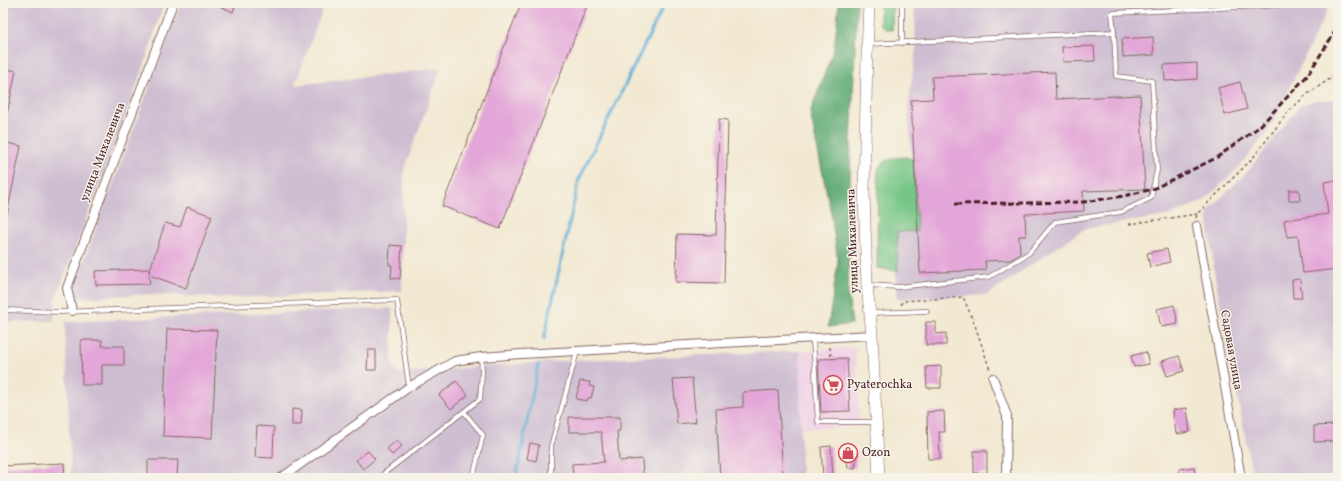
<svg xmlns="http://www.w3.org/2000/svg" width="1341" height="481" font-family="Vollkorn,serif">
<rect width="100%" height="100%" fill="#f7f3e8"/>
<filter id="ink" filterUnits="userSpaceOnUse"><feTurbulence type="fractalNoise" baseFrequency=".025" numOctaves="2"/><feDisplacementMap in="SourceGraphic" scale="8" xChannelSelector="R" yChannelSelector="G"/><feConvolveMatrix kernelMatrix="1 2 1 2 8 2 1 2 1" color-interpolation-filters="sRGB"/></filter>
<filter id="wash" filterUnits="userSpaceOnUse"><feTurbulence type="fractalNoise" baseFrequency=".012" numOctaves="4" result="noise"/><feDisplacementMap in="SourceGraphic" scale="16" xChannelSelector="R" yChannelSelector="G"/><feGaussianBlur stdDeviation="0.9" result="paint"/><feColorMatrix in="noise" values="0 0 0 0 0 0 0 0 0 0 0 0 0 0 0 0 0 1.4 0 .05"/><feComposite in="paint" operator="in"/></filter>
<g filter="url(#wash)">
<rect width="100%" height="100%" fill="#f2e9d2"/>
<!-- built -->
<polygon fill="#f0d0e5" points="855,347 860,426 800,429 800,351"/>
<!-- industrial -->
<g fill="#cebed2">
<polygon points="3,3 164,3 143,69 56,298 54,321 3,322"/>
<polygon points="181,3 325,3 295,85 441,68 404,171 402,291 229,298 153,294 76,298 75,285"/>
<polygon points="914,3 1331,3 1268,132 1234,172 1205,200 1171,215 1084,229 987,295 897,299 894,230 912,167 908,108 916,48"/>
<polygon points="1315,100 1338,100 1338,478 1253,478 1215,277 1207,212 1248,171 1301,105"/>
<polygon points="392,308 392,364 397,373 560,361 800,351 801,478 71,478 65,322"/>
</g>
<!-- green -->
<g fill="#77c687" stroke="#607259">
<polygon points="880,3 893,3 892,30 885,29 880,24"/>
<path d="M906 157 914 160 917 231 897 232 898 271 877 268 878 170C884 158 893 158 906 157Z"/>
</g>
<!-- forest -->
<polygon fill="#61ab74" stroke="#566550" points="839,3 857,3 851,145 848,294 852,324 828,327 838,262 831,213 810,113 834,49"/>
<g fill="none" stroke-linecap="round" stroke-linejoin="round">
<!-- stream -->
<g stroke="#5eb0d9" stroke-width="3">
<polyline points="544,339 579,179 665,3"/>
<polyline points="516,478 538,365"/>
</g>
</g>
<g id="blocks">
<!-- building -->
<g fill="#e3a6d8">
<polygon points="213,3 236,3 233,12"/>
<polygon points="521,3 588,3 500,229 442,206"/>
<polygon points="1153,37 1154,55 1123,57 1122,39"/>
<polygon points="1094,46 1095,61 1063,62 1062,47"/>
<polygon points="1197,63 1197,79 1165,81 1164,65"/>
<polygon points="3,68 16,71 7,114 3,114"/>
<polygon points="1055,72 1056,99 1140,95 1145,189 1083,191 1084,211 1025,214 1026,236 1019,236 1020,254 1010,260 985,261 986,270 920,273 911,100 933,99 932,77"/>
<polygon points="1240,82 1247,109 1225,115 1218,88"/>
<polygon points="719,119 728,120 724,283 676,282 677,234 716,235"/>
<polygon points="3,142 21,146 7,214 3,213"/>
<polygon points="1338,180 1338,269 1303,273 1298,236 1287,237 1284,220 1328,214 1324,182"/>
<polygon points="1289,190 1299,190 1300,201 1289,201"/>
<polygon points="187,207 212,216 186,288 149,275 150,284 96,285 95,271 149,269 149,273 165,223 180,227"/>
<polygon points="390,245 402,246 400,279 391,278 392,265 389,265"/>
<polygon points="1167,249 1170,262 1150,267 1147,253"/>
<polygon points="1300,279 1302,298 1293,298 1292,280"/>
<polygon points="1174,305 1178,324 1161,327 1157,309"/>
<polygon points="926,322 936,322 936,334 946,333 946,345 926,345"/>
<polygon points="167,329 217,330 212,438 163,436"/>
<polygon points="81,340 102,340 102,346 124,346 124,365 102,365 102,385 82,385"/>
<polygon points="368,350 376,350 376,370 367,370"/>
<polygon points="1146,352 1149,364 1134,367 1131,356"/>
<polygon points="1179,356 1184,371 1167,376 1162,361"/>
<polygon points="847,358 850,411 821,412 818,359"/>
<polygon points="941,366 941,388 927,388 926,367"/>
<polygon points="692,378 696,422 677,424 673,379"/>
<polygon points="456,381 468,395 451,409 439,395"/>
<polygon points="580,381 590,382 589,386 594,387 591,398 588,398 587,401 576,399"/>
<polygon points="778,390 783,478 720,478 716,409 743,407 743,392"/>
<polygon points="1187,408 1190,432 1176,434 1173,410"/>
<polygon points="292,409 302,410 301,425 292,425"/>
<polygon points="944,411 945,432 939,432 940,459 928,459 927,412"/>
<polygon points="569,417 620,417 620,431 617,431 619,461 642,459 643,478 573,478 572,464 604,462 601,432 569,432"/>
<polygon points="1336,425 1337,441 1314,442 1314,426"/>
<polygon points="257,426 274,427 273,458 255,457"/>
<polygon points="397,440 402,446 392,455 387,449"/>
<polygon points="530,443 539,445 536,461 527,459"/>
<polygon points="831,446 833,478 823,478 821,447"/>
<polygon points="368,451 375,459 363,469 356,460"/>
<polygon points="846,451 857,453 855,468 848,468"/>
<rect x="974" y="451" width="13" height="22"/>
<polygon points="148,460 178,460 177,478 148,478"/>
<polygon points="64,463 65,478 3,478 3,466"/>
<polygon points="1194,467 1195,478 1180,478 1179,469"/>
</g>
</g>
</g>
<g filter="url(#ink)">
<use href="#blocks" fill-opacity="0" stroke="#856665" stroke-width="1"/>
<g fill="none" stroke-linecap="round" stroke-linejoin="round">
<!-- lane casing -->
<g stroke="#856665" stroke-width="5.5">
<g id="lane">
<polyline points="902,3 902,43"/>
<polyline points="868,44 1114,32 1112,13 1323,3"/>
<polyline points="868,285 899,287 989,277 1029,253 1055,222 1121,212 1151,198 1157,170 1152,81 1116,76 1114,32"/>
<polyline points="3,310 61,312 397,300 409,387"/>
<polyline points="870,313 927,311"/>
<polyline points="813,339 818,422 876,422"/>
<polyline points="464,412 483,435 473,478"/>
<polyline points="378,478 480,399 482,372 481,357"/>
<polyline points="551,478 551,446 577,352"/>
</g>
</g>
<!-- street casing -->
<g stroke="#856665" stroke-width="10">
<g id="street">
<polyline points="1197,226 1241,478"/>
<polyline points="72,311 67,288 173,3"/>
<polyline points="993,378 1007,416 1006,478"/>
<polyline points="281,478 409,387 455,361 481,357 521,354 872,335"/>
</g>
</g>
<!-- secondary casing -->
<g stroke="#856665" stroke-width="12">
<polyline id="secondary" points="869,3 867,55 864,193 867,285 872,335 879,478"/>
</g>
<!-- path -->
<g stroke="#856665" stroke-width="1.5" stroke-dasharray="3 3" stroke-linecap="butt">
<polyline points="1196,218 1197,214 1252,159 1288,112 1305,96 1331,78 1338,69"/>
<polyline points="1129,224 1197,214"/>
<polyline points="901,305 903,301 963,297 974,322 990,370"/>
<polyline points="830,347 831,359"/>
</g>
<!-- lane -->
<use href="#lane" stroke="#fff" stroke-width="4"/>
<!-- street -->
<use href="#street" stroke="#fff" stroke-width="8"/>
<!-- secondary -->
<use href="#secondary" stroke="#fff" stroke-width="11"/>
<!-- rail -->
<g stroke="#4a1f2b" stroke-width="3" stroke-dasharray="6 3" stroke-linecap="butt">
<polyline points="955,204 1084,202 1124,196 1153,189 1216,158 1259,127 1307,76 1338,27"/>
<polyline points="1337,311 1338,337"/>
</g>
</g>
</g>
<!-- icons -->
<defs>
<g id="supermarket-ring" transform="scale(1)"><circle r="9.5" fill="#f7f3e8" stroke="#d1495b" stroke-width="1.5"/><path d="M-6-5.5h2.5l.6 2H6L4.5 2H-2.5L-4.4-4H-6ZM-1.5 3.2a1.3 1.3 0 1 0 .1 0ZM3 3.2a1.3 1.3 0 1 0 .1 0Z" fill="#d1495b"/></g>
<g id="shop-ring" transform="scale(1)"><circle r="9.5" fill="#f7f3e8" stroke="#d1495b" stroke-width="1.5"/><path d="M-5-2.5h2.3a2.7 3.5 0 0 1 5.4 0H5L5.5 6h-11ZM-1.5-2.5h3a1.5 2.3 0 0 0-3 0Z" fill="#d1495b"/></g>
</defs>
<g fill-rule="evenodd">
<use href="#supermarket-ring" x="833" y="385"/>
<use href="#shop-ring" x="848" y="453"/>
</g>
<g text-anchor="middle" dominant-baseline="central" stroke-width="3" stroke-linejoin="round" paint-order="stroke">
<!-- street labels -->
<g font-size="12" fill="#4a1f2b" stroke="#f7f3e8">
<text transform="translate(103 152) rotate(-69)">улица Михалевича</text>
<text transform="translate(853 241) rotate(-92)">улица Михалевича</text>
<text transform="translate(1231 350) rotate(80)">Садовая улица</text>
</g>
<!-- poi labels -->
<g font-size="12" fill="#4a1f2b" stroke="#f7f3e8" text-anchor="start">
<text x="847" y="385">Pyaterochka</text>
<text x="862" y="453">Ozon</text>
</g>
</g>
<!-- margin -->
<rect width="1341" height="481" fill="none" stroke="#f7f3e8" stroke-width="16"/>
</svg>
